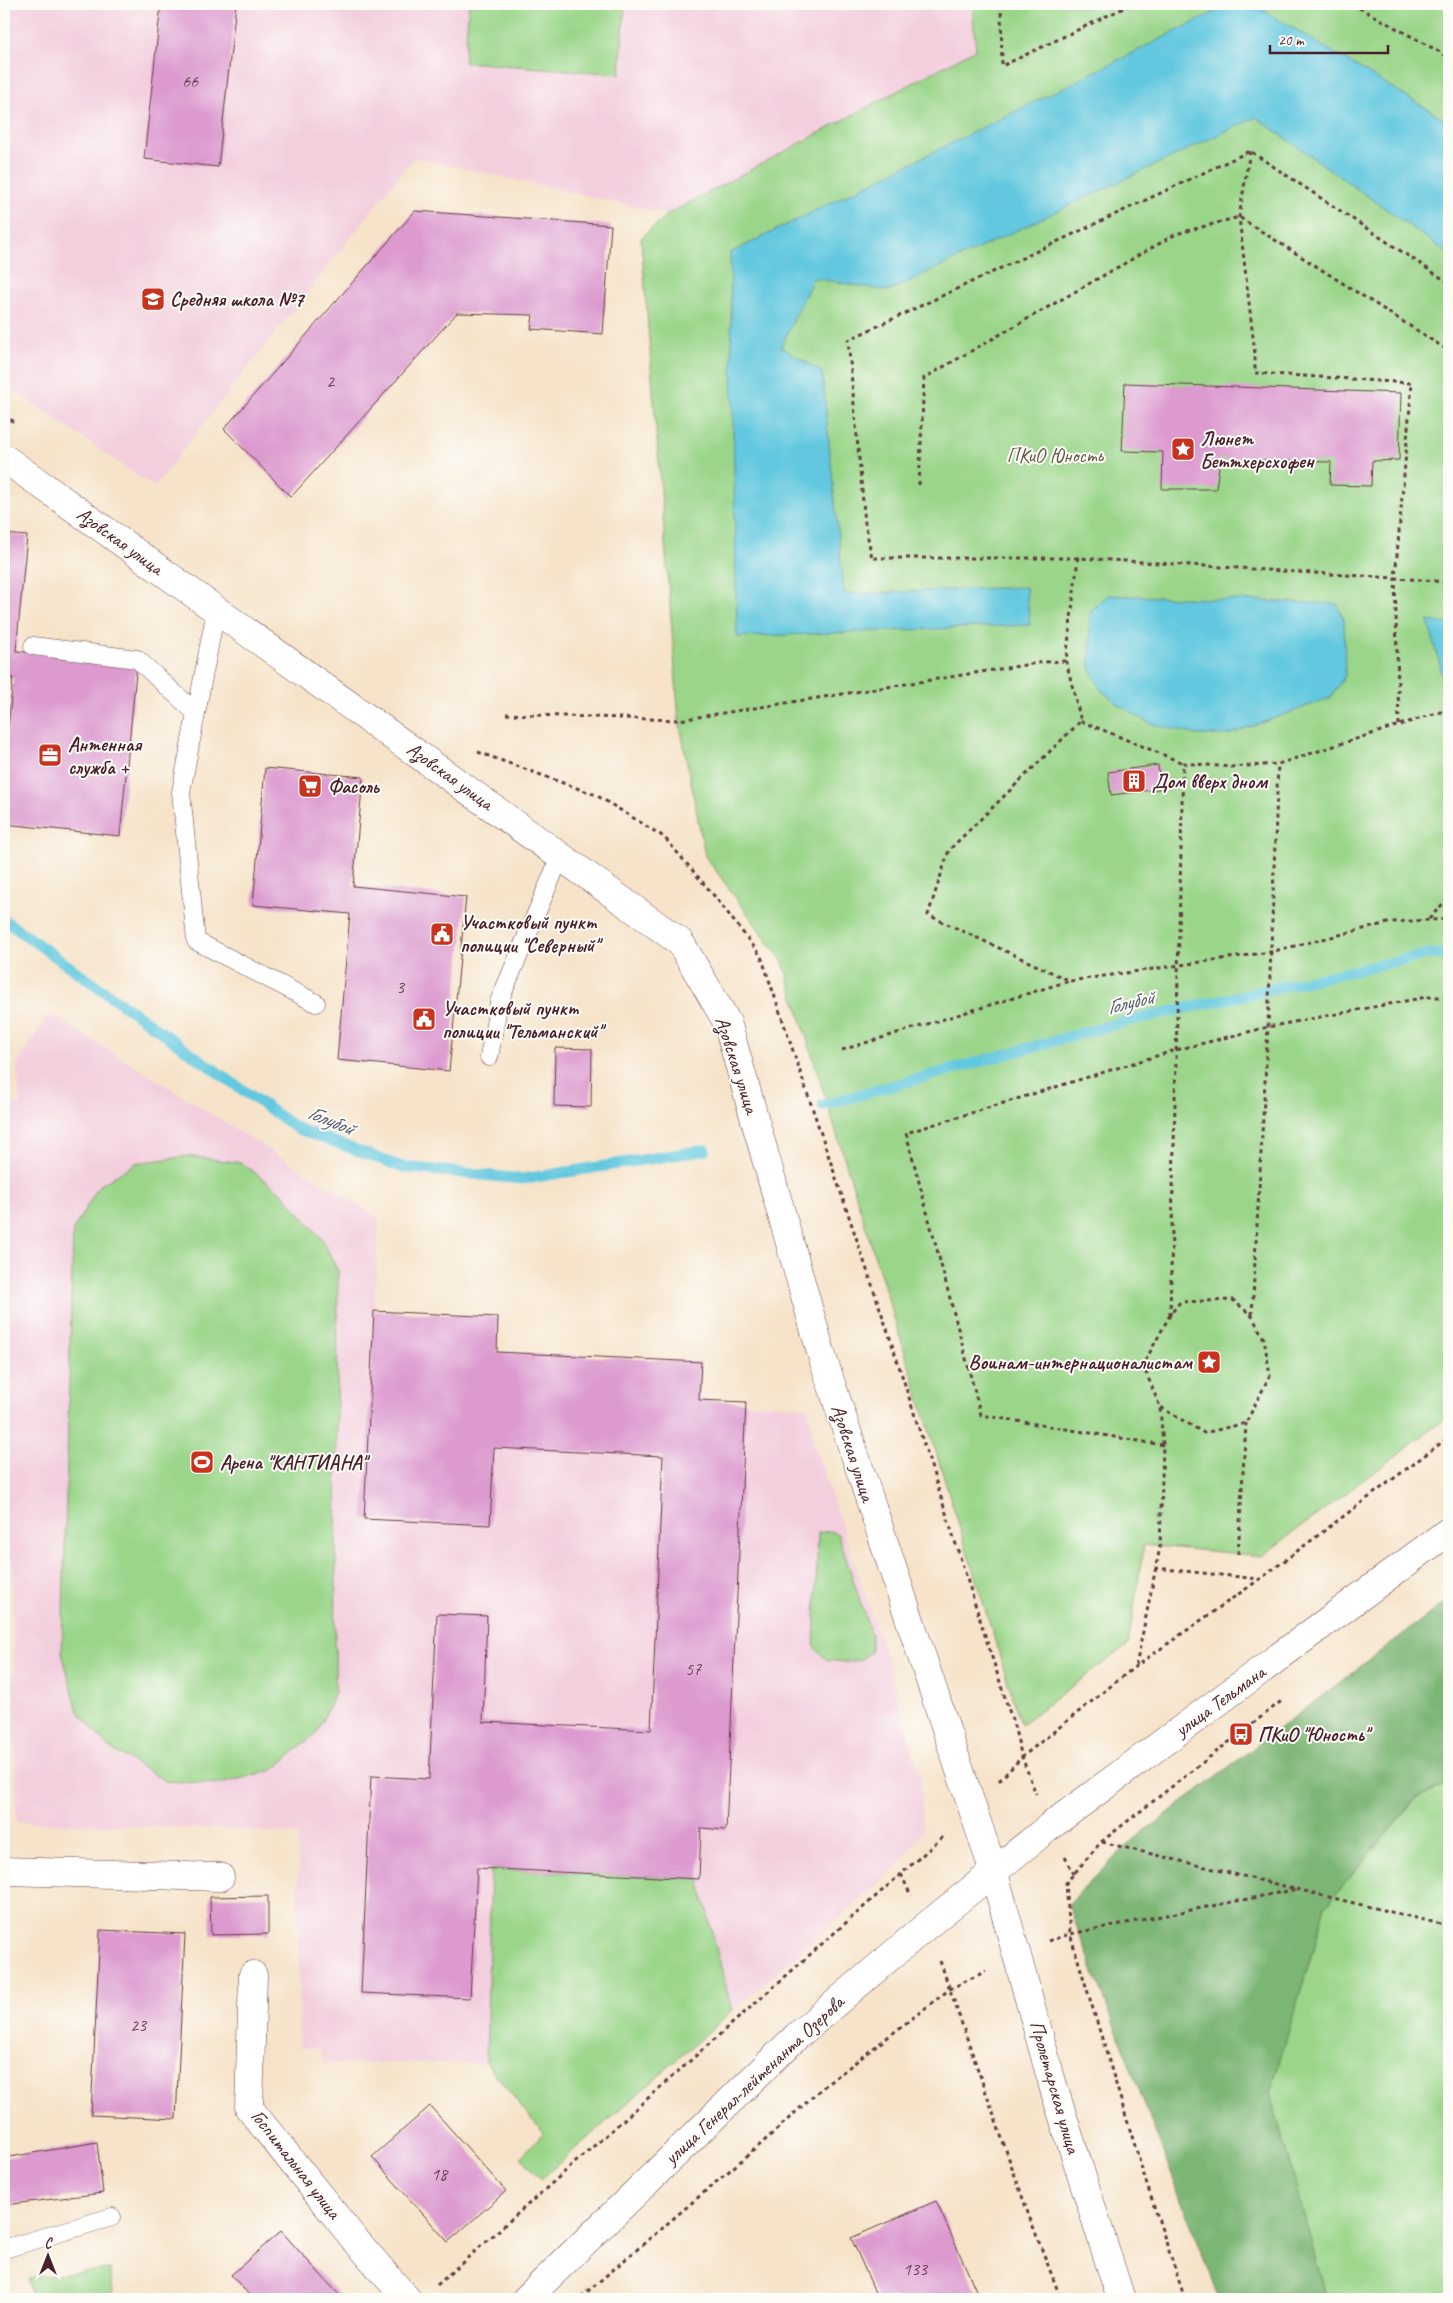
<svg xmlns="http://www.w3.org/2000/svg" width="1453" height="2303" font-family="Caveat,sans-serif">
<rect width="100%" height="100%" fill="#fdfcf7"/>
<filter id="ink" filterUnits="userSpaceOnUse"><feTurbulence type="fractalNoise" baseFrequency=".02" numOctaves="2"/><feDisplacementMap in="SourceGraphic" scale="10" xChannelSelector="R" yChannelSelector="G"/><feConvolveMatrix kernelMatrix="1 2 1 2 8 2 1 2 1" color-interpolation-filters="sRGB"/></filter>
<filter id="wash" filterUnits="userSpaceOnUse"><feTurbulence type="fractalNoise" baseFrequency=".0096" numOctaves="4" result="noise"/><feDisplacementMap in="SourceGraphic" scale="20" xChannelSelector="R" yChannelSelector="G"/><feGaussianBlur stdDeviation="1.12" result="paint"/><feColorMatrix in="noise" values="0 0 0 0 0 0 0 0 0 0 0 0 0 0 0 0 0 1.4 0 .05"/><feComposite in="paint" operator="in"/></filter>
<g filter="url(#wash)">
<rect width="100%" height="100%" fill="#f6e3c9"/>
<!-- built -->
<g fill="#f3cfde" fill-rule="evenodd">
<polygon points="4,4 161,4 144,159 218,167 236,4 469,4 465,62 620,73 625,4 972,4 976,49 668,214 414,157 154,487 4,384"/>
<path d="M49 1013 379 1218 374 1311 498 1317 497 1352 701 1362 699 1400 807 1407 815 1447 886 1656 921 1779 923 1832 896 1868 541 2179 521 2157 543 2133 486 2063H323L319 2048H299L298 1834 244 1830 16 1822 12 1559 4 1557V1098L20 1106 17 1065ZM62 1653 165 1781 108 1747 78 1711Z"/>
</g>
<!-- green -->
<g fill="#9ad589" stroke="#727a5a">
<polygon points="469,4 625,4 620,74 464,62"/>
<polygon points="972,4 1449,4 1449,1416 1262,1556 1144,1545 1128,1645 1021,1724 783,962 705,856 679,720 641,238 668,214 976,49"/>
<polygon points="188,1156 242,1163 283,1194 322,1239 338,1271 335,1692 317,1732 273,1770 220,1784 165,1781 108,1747 78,1711 62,1653 73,1230 99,1186 136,1163"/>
<polygon points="830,1531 838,1534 871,1634 871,1652 860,1660 843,1662 827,1660 814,1647 818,1533"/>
<polygon points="1449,1784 1449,2299 1327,2299 1270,2093 1326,1906 1417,1798"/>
<polygon points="491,1869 699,1879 732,2011 541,2179 521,2157 543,2133 486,2063"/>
<polygon points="110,2269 114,2299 32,2299 28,2278"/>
</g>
<!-- forest -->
<polygon fill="#7bb675" stroke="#626a50" points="1449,1599 1449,1784 1416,1798 1326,1906 1270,2093 1327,2299 1219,2299 1068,1904 1129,1843"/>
<!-- water -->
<g fill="#62c8df" stroke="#567485">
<polygon points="1231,4 1253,4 1449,122 1449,254 1256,117 889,291 813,278 781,347 822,372 844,594 1026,587 1030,625 737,637 730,253"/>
<polygon points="1108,595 1337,604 1344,620 1345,676 1330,698 1228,735 1197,735 1149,723 1118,704 1100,689 1090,667 1090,612"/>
<polygon points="1428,621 1449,624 1449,685 1445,684"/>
</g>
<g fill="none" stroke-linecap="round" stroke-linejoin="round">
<!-- stream -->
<g stroke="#62c8df" stroke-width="11">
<polyline points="4,920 296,1128 402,1167 523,1179 705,1150"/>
<polyline points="823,1105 1123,1022 1429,954 1449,955"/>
</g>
</g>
<g id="blocks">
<!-- building -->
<g fill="#dc9acf">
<polygon points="161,4 236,4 218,167 144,159"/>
<polygon points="415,211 611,225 603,334 531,329 533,315 457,313 291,497 224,429"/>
<polygon points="1125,383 1401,393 1399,460 1372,461 1371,486 1330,485 1331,462 1220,459 1216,489 1162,489 1163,452 1122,451"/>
<polygon points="4,534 27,536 16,651 137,663 120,836 4,824 4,769 13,678 4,677"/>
<polygon points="1158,765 1160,789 1111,795 1108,772"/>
<polygon points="265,768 363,777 353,886 466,897 449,1071 337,1060 350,914 253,905"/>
<polygon points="555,1048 592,1049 591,1107 554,1106"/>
<polygon points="374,1311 498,1317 497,1352 701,1362 699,1400 746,1402 726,1830 701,1828 699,1879 477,1868 470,1998 361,1993 371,1776 429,1779 437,1614 487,1616 483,1722 651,1730 663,1456 494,1448 490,1525 364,1519"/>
<polygon points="268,1896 268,1934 211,1935 210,1897"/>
<polygon points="100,1930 185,1934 176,2119 91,2115"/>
<polygon points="430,2106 506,2191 448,2242 372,2157"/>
<polygon points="97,2142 103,2193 4,2205 4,2158"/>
<polygon points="936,2201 980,2299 878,2299 851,2238"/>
<polygon points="281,2231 308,2261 343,2299 253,2299 231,2275"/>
</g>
</g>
</g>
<g filter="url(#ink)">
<use href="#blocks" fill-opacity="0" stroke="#643c43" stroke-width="1"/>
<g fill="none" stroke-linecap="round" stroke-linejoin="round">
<!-- service casing -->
<g stroke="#643c43" stroke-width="19">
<g id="service">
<polyline points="216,610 181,792 196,941 316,1003"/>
<polyline points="33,646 137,659 196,713"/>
<polyline points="489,1057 499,1002 560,857"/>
<polyline points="4,2249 112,2217"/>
</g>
</g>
<!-- minor casing -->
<g stroke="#643c43" stroke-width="29">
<g id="minor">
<polyline points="4,1871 220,1877"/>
<polyline points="253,1975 249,2108 351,2235 407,2299"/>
</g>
</g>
<!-- secondary casing -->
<g stroke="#643c43" stroke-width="29">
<g id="secondary">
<polyline points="4,458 680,942 727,1022 822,1356 994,1873 1054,2089 1121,2299"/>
<polyline points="526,2299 797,2036 925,1927 1049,1827 1449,1531"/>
</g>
</g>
<!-- path -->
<g stroke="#643c43" stroke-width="3" stroke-dasharray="4 4" stroke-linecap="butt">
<polyline points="1001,4 1002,66 1132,4"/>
<polyline points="1352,4 1449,57"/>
<polyline points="1250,151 1239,217 1255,354 1255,373 1412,383 1395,578 1449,582"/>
<polyline points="4,415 17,424"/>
<polyline points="919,485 924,378 1176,234 1239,217 1449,351"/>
<polyline points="1078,558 872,558 865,523 848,340 1250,151 1449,283"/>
<polyline points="506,714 679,720 1044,662 1066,661"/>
<polyline points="1081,721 1183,763"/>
<polyline points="1399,725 1395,578 1078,558 1066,661 1081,721 949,850 928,915 1070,981 1270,952 1392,922 1449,919"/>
<polyline points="478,752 596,795 664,837 716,898 761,956 890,1338 1014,1726 1022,1757 1036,1794"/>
<polyline points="1429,919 1449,897"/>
<polyline points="842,1050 1069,981"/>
<polyline points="1170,1315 1183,763 1231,767 1278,764 1440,712 1449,713"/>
<polyline points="1252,1315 1268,1027 1278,764"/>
<polyline points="1163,1445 981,1415 906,1133 1176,1050 1268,1027 1426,997 1449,997"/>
<polyline points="1238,1554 1246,1423"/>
<polyline points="1155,1568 1259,1579"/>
<polyline points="1136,1666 1160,1547 1163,1445 1160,1407 1143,1365 1170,1315 1180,1302 1233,1300 1252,1316 1264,1339 1270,1375 1246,1423 1204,1433 1160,1407"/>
<polyline points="999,1781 1022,1757 1136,1666 1260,1579 1449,1437"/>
<polyline points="1102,1842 1449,1926"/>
<polyline points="1065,1857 1074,1874"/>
<polyline points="901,1874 911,1896"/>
<polyline points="1048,1941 1070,1934 1298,1889"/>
<polyline points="940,1961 1029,2216 1061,2299"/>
<polyline points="437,2285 945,1835"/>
<polyline points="581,2297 762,2143 822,2088 950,1989 986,1971"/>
<polyline points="1185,2299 1146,2182 1070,1934 1066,1883 1101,1842 1284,1699"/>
</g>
<!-- service -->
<use href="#service" stroke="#fff" stroke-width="18"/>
<!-- minor -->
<use href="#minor" stroke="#fff" stroke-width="28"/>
<!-- secondary -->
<use href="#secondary" stroke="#fff" stroke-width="28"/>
</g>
</g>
<!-- icons -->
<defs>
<g id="school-square" transform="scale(1.25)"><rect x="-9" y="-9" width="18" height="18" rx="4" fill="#c8321e" stroke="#fdfcf7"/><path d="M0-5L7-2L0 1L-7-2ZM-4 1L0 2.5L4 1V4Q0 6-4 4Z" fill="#fff"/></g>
<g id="sight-square" transform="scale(1.25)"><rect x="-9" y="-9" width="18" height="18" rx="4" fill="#c8321e" stroke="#fdfcf7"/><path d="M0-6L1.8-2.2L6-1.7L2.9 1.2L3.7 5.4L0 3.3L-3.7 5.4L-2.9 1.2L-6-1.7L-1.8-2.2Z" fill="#fff"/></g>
<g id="office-square" transform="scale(1.25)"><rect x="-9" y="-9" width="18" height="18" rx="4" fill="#c8321e" stroke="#fdfcf7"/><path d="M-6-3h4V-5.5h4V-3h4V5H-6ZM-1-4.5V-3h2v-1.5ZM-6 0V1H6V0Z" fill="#fff"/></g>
<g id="building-square" transform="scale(1.25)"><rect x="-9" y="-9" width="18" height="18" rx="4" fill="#c8321e" stroke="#fdfcf7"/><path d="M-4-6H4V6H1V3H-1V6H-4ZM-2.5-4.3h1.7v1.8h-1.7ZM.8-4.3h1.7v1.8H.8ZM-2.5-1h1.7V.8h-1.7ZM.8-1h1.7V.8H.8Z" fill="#fff"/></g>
<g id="supermarket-square" transform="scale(1.25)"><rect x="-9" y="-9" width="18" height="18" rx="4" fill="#c8321e" stroke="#fdfcf7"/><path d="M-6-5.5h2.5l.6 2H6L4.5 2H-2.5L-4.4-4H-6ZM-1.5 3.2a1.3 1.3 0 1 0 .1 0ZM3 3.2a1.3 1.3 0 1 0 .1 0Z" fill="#fff"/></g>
<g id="civic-square" transform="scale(1.25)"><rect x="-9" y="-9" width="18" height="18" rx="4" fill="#c8321e" stroke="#fdfcf7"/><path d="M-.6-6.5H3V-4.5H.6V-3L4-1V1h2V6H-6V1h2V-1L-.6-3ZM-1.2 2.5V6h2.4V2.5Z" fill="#fff"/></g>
<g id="stadium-square" transform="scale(1.25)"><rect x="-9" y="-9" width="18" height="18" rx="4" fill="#c8321e" stroke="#fdfcf7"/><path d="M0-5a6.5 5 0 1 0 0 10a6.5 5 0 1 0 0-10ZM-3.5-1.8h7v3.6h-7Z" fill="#fff"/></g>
<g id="bus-square" transform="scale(1.25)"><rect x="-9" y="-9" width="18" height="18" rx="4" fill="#c8321e" stroke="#fdfcf7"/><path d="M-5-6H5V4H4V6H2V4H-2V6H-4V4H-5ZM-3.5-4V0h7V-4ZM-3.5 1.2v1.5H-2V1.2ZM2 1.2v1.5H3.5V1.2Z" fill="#fff"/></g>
</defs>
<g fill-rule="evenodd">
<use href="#school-square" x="153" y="299"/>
<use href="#sight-square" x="1183" y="449"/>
<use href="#office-square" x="50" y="755"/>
<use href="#building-square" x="1134" y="781"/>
<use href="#supermarket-square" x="310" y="786"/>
<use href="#civic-square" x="442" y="934"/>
<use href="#civic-square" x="424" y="1019"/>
<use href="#sight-square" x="1209" y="1362"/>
<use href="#stadium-square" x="202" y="1462"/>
<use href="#bus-square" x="1241" y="1734"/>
</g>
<g text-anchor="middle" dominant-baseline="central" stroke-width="4" stroke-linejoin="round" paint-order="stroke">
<!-- number labels -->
<g font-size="18" fill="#6e3e54">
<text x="190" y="81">66</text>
<text x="330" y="381">2</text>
<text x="400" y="987">3</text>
<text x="693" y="1669">57</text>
<text x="138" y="2025">23</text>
<text x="439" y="2174">18</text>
<text x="915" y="2269">133</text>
</g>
<!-- poi labels -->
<g font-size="20" font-weight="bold" fill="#4a1f2b" stroke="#fdfcf7" text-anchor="start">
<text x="170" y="299">Средняя школа №7</text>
<text x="1200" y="438">Люнет<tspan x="1200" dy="23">Беттхерсхофен</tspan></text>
<text x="68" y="744">Антенная<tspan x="68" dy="23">служба +</tspan></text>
<text x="1152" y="781">Дом вверх дном</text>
<text x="328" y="786">Фасоль</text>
<text x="460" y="922">Участковый пункт<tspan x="460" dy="23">полиции "Северный"</tspan></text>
<text x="442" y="1008">Участковый пункт<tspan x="442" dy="23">полиции "Тельманский"</tspan></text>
<text x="1192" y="1362" text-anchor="end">Воинам-интернационалистам</text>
<text x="220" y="1462">Арена "КАНТИАНА"</text>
<text x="1258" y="1734">ПКиО "Юность"</text>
</g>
<!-- park labels -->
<g font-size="20" fill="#625647" stroke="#fdfcf7">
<text x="1055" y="455">ПКиО Юность</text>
</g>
<!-- street labels -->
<g font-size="20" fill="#4a1f2b" stroke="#fdfcf7">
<text transform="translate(120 541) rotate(36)">Азовская улица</text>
<text transform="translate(450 776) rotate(36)">Азовская улица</text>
<text transform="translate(737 1065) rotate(72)">Азовская улица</text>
<text transform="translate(853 1453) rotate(72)">Азовская улица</text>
<text transform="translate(1220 1701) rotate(-36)">улица Тельмана</text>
<text transform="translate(754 2080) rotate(-43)">улица Генерал-лейтенанта Озерова</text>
<text transform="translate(1055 2087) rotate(74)">Пролетарская улица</text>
<text transform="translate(296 2164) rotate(52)">Госпитальная улица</text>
</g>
<!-- water labels -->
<g font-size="21" font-style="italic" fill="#525a6a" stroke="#fdfcf7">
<text transform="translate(1130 1002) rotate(-14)">Голубой</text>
<text transform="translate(331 1120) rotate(22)">Голубой</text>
</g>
</g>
<!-- margin -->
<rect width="1453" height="2303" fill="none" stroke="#fdfcf7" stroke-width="20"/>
<!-- north arrow -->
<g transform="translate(48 2256)" stroke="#fdfcf7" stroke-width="4" paint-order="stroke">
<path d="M0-4L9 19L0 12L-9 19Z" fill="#4a1f2b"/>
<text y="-8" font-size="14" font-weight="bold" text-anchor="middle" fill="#4a1f2b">С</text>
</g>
<!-- scale -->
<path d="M1270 45v8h118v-8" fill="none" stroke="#4a1f2b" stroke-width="2.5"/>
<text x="1278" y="45" font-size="15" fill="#4a1f2b" stroke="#fdfcf7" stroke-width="4" paint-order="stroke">20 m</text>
</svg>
